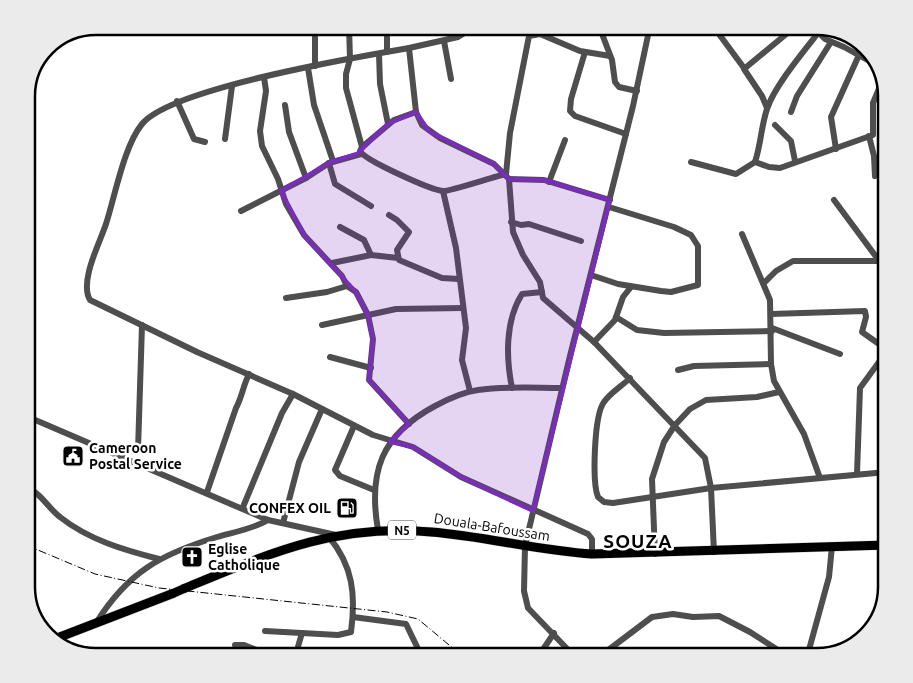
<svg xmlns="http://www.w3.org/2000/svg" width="913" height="683" font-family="Ubuntu,sans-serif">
<rect width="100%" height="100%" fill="#fff"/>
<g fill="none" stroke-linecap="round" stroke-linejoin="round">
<!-- highway casing -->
<g stroke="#dbdbdb" stroke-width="10">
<g id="highway">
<path d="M183 589C268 554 336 523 431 532 485 536 538 551 592 554L887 545"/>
<polyline points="52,640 174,593"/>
</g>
</g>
<!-- minor -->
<g stroke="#4e4e4e" stroke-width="6">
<polyline points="349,26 350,59 346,74 346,88 362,147"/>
<polyline points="387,26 387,52"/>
<polyline points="599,26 612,60 615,82 619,87 637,91"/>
<polyline points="713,26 744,68"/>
<polyline points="812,26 825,39 844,47 880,67"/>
<path d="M818 33C803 52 774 87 767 109 761 127 761 144 755 162L769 167 780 168 873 135V103L883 79"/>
<polyline points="548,36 550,26"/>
<polyline points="444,41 451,79"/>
<polyline points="409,48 458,37 476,26"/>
<polyline points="585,52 571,99 570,111 575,116 626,134"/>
<polyline points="379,54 380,84 388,124"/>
<polyline points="315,66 315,26"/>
<polyline points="308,68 314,105 333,161"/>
<polyline points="264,77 266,91 260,131 262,146 278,179 286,204 304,235 342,276 347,286 356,292 368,315 373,339 369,380 409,424"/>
<polyline points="177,101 194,139 205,142"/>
<polyline points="285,105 289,132 306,178"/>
<polyline points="767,108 762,96 744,69 796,26"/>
<path d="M416 112 394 120 362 147 360 151C364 160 431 190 443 191 448 192 496 176 506 174L510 133 529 36 540 34 580 51 610 56"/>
<polyline points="791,112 797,96 831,42"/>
<polyline points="775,125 791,141 795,161"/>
<polyline points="869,136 874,156 875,176"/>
<polyline points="225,139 232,86"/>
<polyline points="836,149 831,117 859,55"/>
<polyline points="361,154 329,163 335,184 371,206"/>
<polyline points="691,162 736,174 755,162"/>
<polyline points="509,179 544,180 610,200"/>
<polyline points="549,182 565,140"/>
<polyline points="443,191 456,248 466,328 462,360 470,391"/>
<polyline points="834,200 880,262"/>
<polyline points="241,211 306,178 329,163"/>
<polyline points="389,215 397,220 409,232 397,250 399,260 442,278 459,279"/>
<polyline points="511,222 521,225 529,224 581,241"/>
<polyline points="340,227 364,240 371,255 398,258"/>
<polyline points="742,234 770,300 771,364 774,381 804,434 820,478"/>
<polyline points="332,263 371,255"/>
<polyline points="591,275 618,284 661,291 671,292 698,285 698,246 691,235 674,227 609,207"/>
<polyline points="764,283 776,271 793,261 887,261"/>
<polyline points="286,298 327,292 347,286"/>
<polyline points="771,314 865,311 866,317 862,332 886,349"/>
<polyline points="616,317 637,330 664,333 772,331"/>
<polyline points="322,325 396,309 463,308"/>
<polyline points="772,328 840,354"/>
<polyline points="594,342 615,320 623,297 631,287"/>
<polyline points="330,357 371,368"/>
<polyline points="678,370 694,366 771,364"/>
<path d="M630 378C622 386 610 393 604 402 594 415 592 482 598 497L604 502 613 503 711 488 887 472"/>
<path d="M512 388C506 358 505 321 522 294L542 292"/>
<polyline points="26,416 268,520 336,535"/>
<polyline points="354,426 335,470 340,476 374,490"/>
<polyline points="138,450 142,325"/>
<polyline points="857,474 860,388 887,351"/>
<path d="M26 487C41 493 48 508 60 517 89 540 124 550 159 559"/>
<path d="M207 492 236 408C242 397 243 386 249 374"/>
<polyline points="243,507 282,413 293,394"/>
<polyline points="283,523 299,462 322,409"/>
<path d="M378 530C368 472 381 435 435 406 448 399 463 392 478 390 505 386 534 388 562 388"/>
<path d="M592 554V539L588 534 461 477 413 447 373 435 293 394 197 352 90 300C79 282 100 242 106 224 115 196 124 146 142 124 171 88 357 57 409 48L416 112 422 125 440 138 494 164 509 179 513 232 523 255 540 282 543 298 594 342 705 458 711 488 714 552"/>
<polyline points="655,554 652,479 664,442 675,425 690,409 706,400 757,397 779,392"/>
<polyline points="353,617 406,624 422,657"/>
<path d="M96 623C128 572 161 554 217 537 234 532 253 529 268 520"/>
<path d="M265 631 338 635 351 632C356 595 353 566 329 537"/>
<polyline points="235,645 244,645 275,657"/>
<polyline points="295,657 302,633"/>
<polyline points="538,657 554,633"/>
<polyline points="575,657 528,608 524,591 525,546 569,360 633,106 650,26"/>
<polyline points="599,657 652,617 673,614 693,617 719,616 750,632 781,652 794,657"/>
<polyline points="807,657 829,577 832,546"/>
</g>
<!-- highway -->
<use href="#highway" stroke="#000" stroke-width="9"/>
<!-- rail -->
<polyline stroke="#000" stroke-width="1" stroke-dasharray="8 2.5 1 2.5" stroke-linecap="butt" points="26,545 95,574 159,588 387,612 418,619 455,650 458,657"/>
<!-- highway-bridge casing -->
<g stroke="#dbdbdb" stroke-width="10" stroke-linecap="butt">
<polyline id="highway-bridge" points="174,593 183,589"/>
</g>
<!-- highway-bridge -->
<use href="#highway-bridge" stroke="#000" stroke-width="9"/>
</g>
<!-- marked area -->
<path fill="#7b2cbf" fill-opacity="0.2" stroke="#7b2cbf" stroke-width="4" stroke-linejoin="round" d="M416 112 429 131 494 164 509 179 544 180 610 200 533 511 461 477 413 447 390 442 409 424 369 380 373 339 368 315 356 292 304 235 281 191 331 162 357 154 388 124Z"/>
<!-- icons -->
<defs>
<g id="civic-square" transform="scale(1.125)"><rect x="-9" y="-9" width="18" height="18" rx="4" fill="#000" stroke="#fff"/><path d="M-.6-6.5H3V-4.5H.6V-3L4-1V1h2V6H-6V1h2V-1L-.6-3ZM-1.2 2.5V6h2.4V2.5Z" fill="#fff"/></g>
<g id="fuel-square" transform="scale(1.125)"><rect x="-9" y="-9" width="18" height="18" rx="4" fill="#000" stroke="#fff"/><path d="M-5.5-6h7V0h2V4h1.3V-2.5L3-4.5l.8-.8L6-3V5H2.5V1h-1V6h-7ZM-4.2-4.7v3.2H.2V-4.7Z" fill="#fff"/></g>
<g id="church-square" transform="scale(1.125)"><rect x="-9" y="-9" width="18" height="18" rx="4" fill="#000" stroke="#fff"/><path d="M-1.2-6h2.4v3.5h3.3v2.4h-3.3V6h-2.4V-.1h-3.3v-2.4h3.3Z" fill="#fff"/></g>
</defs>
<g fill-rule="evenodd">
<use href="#civic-square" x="73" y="456"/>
<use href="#fuel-square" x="347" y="508"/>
<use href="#church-square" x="192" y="557"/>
</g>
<g text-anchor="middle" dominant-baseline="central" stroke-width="5" stroke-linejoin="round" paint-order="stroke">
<!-- shield labels -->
<rect fill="#fff" stroke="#4c4c4c" stroke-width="1" x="388" y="520.5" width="28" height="19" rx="4"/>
<g font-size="12" font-weight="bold" fill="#000">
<text x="402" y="530">N5</text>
</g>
<!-- poi labels -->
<g font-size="14" font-weight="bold" fill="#000" stroke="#fff" text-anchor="start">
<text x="89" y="448">Cameroon<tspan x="89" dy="16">Postal Service</tspan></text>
<text x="331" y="508" text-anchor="end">CONFEX OIL</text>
<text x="208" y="549">Eglise<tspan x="208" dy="16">Catholique</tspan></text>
</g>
<!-- street labels -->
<g font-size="14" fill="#000" stroke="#fff">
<text transform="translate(492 527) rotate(9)">Douala-Bafoussam</text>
</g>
<!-- district labels -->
<g font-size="19" font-weight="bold" letter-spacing="1" fill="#000" stroke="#fff">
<text x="638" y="541">SOUZA</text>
</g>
</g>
<!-- crop -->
<path d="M0 0H913V683H0ZM96 35H817A61 61 0 0 1 878 96V587A61 61 0 0 1 817 648H96A61 61 0 0 1 35 587V96A61 61 0 0 1 96 35Z" fill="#ebebeb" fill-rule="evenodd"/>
<path fill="none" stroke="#000" stroke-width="2.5" d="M96 35H817A61 61 0 0 1 878 96V587A61 61 0 0 1 817 648H96A61 61 0 0 1 35 587V96A61 61 0 0 1 96 35Z"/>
</svg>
